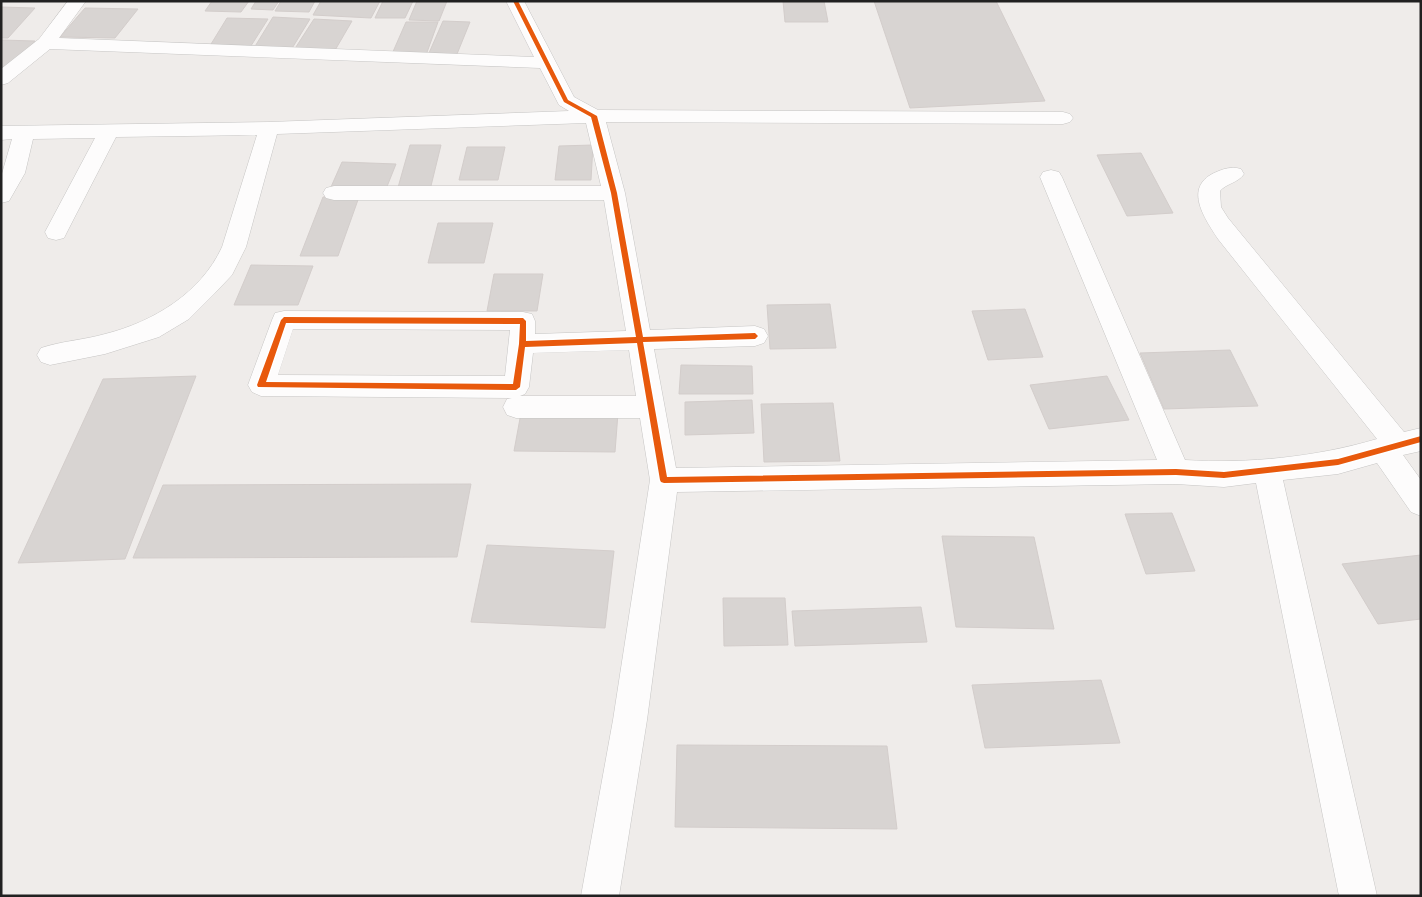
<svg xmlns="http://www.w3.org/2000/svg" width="1422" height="897" font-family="Karla,sans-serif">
<rect width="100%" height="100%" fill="#efecea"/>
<!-- building -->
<g fill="#d8d4d2" stroke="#d3cdcb">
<polygon points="212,1 249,1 241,12 205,11"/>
<polygon points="256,1 279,1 273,10 251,9"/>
<polygon points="281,1 315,1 309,12 275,11"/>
<polygon points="321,1 380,1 371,18 313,15"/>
<polygon points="383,1 413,1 405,18 375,18"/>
<polygon points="417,1 447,1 439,21 409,20"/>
<polygon points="783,1 824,1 828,22 785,22"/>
<polygon points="874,1 996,1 1045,101 910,108"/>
<polygon points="1,7 35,8 8,38 1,38"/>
<polygon points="85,8 138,9 115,38 60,37"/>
<polygon points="273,17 310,19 291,50 254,48"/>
<polygon points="227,18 268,19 249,49 208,49"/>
<polygon points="314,19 352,21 334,52 294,50"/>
<polygon points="443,21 470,22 457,54 429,53"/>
<polygon points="406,22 438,22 426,55 392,54"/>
<polygon points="1,40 35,41 12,67 1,67"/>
<polygon points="410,145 441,145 430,190 397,191"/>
<polygon points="593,145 591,180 555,180 559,146"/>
<polygon points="467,147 505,147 498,180 459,180"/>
<polygon points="1141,153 1173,213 1127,216 1097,155"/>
<polygon points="342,162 396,164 386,189 331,187"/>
<polygon points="323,197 359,197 338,256 300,256"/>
<polygon points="438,223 493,223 484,263 428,263"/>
<polygon points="251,265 313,266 298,305 234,305"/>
<polygon points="494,274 543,274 537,311 487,311"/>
<polygon points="830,304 836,348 770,349 767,305"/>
<polygon points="1025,309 1043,357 988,360 972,311"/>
<polygon points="1230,350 1258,406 1164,409 1140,353"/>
<polygon points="681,365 752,366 753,394 679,394"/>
<polygon points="196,376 125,559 18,563 103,379"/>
<polygon points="1107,376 1129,420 1049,429 1030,385"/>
<polygon points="752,400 754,433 685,435 685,402"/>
<polygon points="833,403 840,461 764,462 761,404"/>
<polygon points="521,413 618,413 615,452 514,451"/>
<polygon points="471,484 457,557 133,558 163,485"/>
<polygon points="1172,513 1195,571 1146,574 1125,514"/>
<polygon points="942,536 1034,537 1054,629 956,627"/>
<polygon points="487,545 614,551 605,628 471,622"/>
<polygon points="1421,555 1421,619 1378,624 1342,564"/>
<polygon points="723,598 785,598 788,645 724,646"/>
<polygon points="921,607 927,642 795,646 792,611"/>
<polygon points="1101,680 1120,743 985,748 972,685"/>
<polygon points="677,745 887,746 897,829 675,827"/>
</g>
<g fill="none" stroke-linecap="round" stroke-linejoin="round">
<!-- minor casing -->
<g stroke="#c6c5c4" stroke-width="1">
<path id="minor" d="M68 1H86L59 38 534 57 506 1H524L574 97 598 110 1063 112 1070 114 1073 118 1070 122 1063 124 606 122 625 193 650 330 755 326 764 329 768 336 764 343 755 346 654 349 676 468 1157 460 1040 177 1043 172 1051 170 1059 172 1062 177 1185 460C1248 464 1316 457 1377 439L1218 239C1205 219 1183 188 1214 173 1223 169 1231 166 1241 169L1244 174C1238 183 1227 183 1220 191L1221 207 1228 218 1404 432 1421 428V451L1403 455 1421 480V516L1411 512 1377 463 1338 474 1283 480 1377 896H1339L1256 483 1224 487 1176 484 677 492 647 720 619 896H581L613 720 650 480 640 418H516L507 415 503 407 507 399 512 398 261 396 252 392 248 385 272 320 275 313 284 311 523 312 532 314 535 321V334L626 331 604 200H334L326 198 323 193 326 188 334 186H601L586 123 277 134 246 247 232 275 214 294 189 319 159 337 105 354 50 365 41 362 37 355 41 348C62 341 84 340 105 334 153 322 201 293 222 247L257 135 116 137 67 232 64 238 56 240 48 238 45 232 95 138 33 139 25 173 9 201 1 203V177L12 139 1 140V126L269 122 569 111 559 105 540 68 50 49 8 83 1 85V69L39 39ZM293 329 510 330 505 376 278 375ZM629 350 636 396H520L525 394 529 387 533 353Z"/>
</g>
<!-- minor -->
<use href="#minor" fill="#fdfcfc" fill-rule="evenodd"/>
<!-- cycleway casing -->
<g stroke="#fff" stroke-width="3">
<path id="cycleway" d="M513 1H518L568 100 597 116 617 193 643 337 755 333 758 336 755 339 643 342 667 477 1176 469 1224 472 1338 459 1421 436V442L1338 465 1224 478 1176 475 664 483 661 482 660 480 637 343 525 347 520 387 516 390 258 387 257 385 281 320 284 317 523 318 526 321V341L636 337 611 193 591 117 564 102ZM286 323 520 324 519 344 513 384 266 382Z"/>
</g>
<!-- cycleway -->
<use href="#cycleway" fill="#e8590c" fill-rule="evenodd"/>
</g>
<!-- border -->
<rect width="1422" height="897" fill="none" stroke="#212121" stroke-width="5"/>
</svg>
